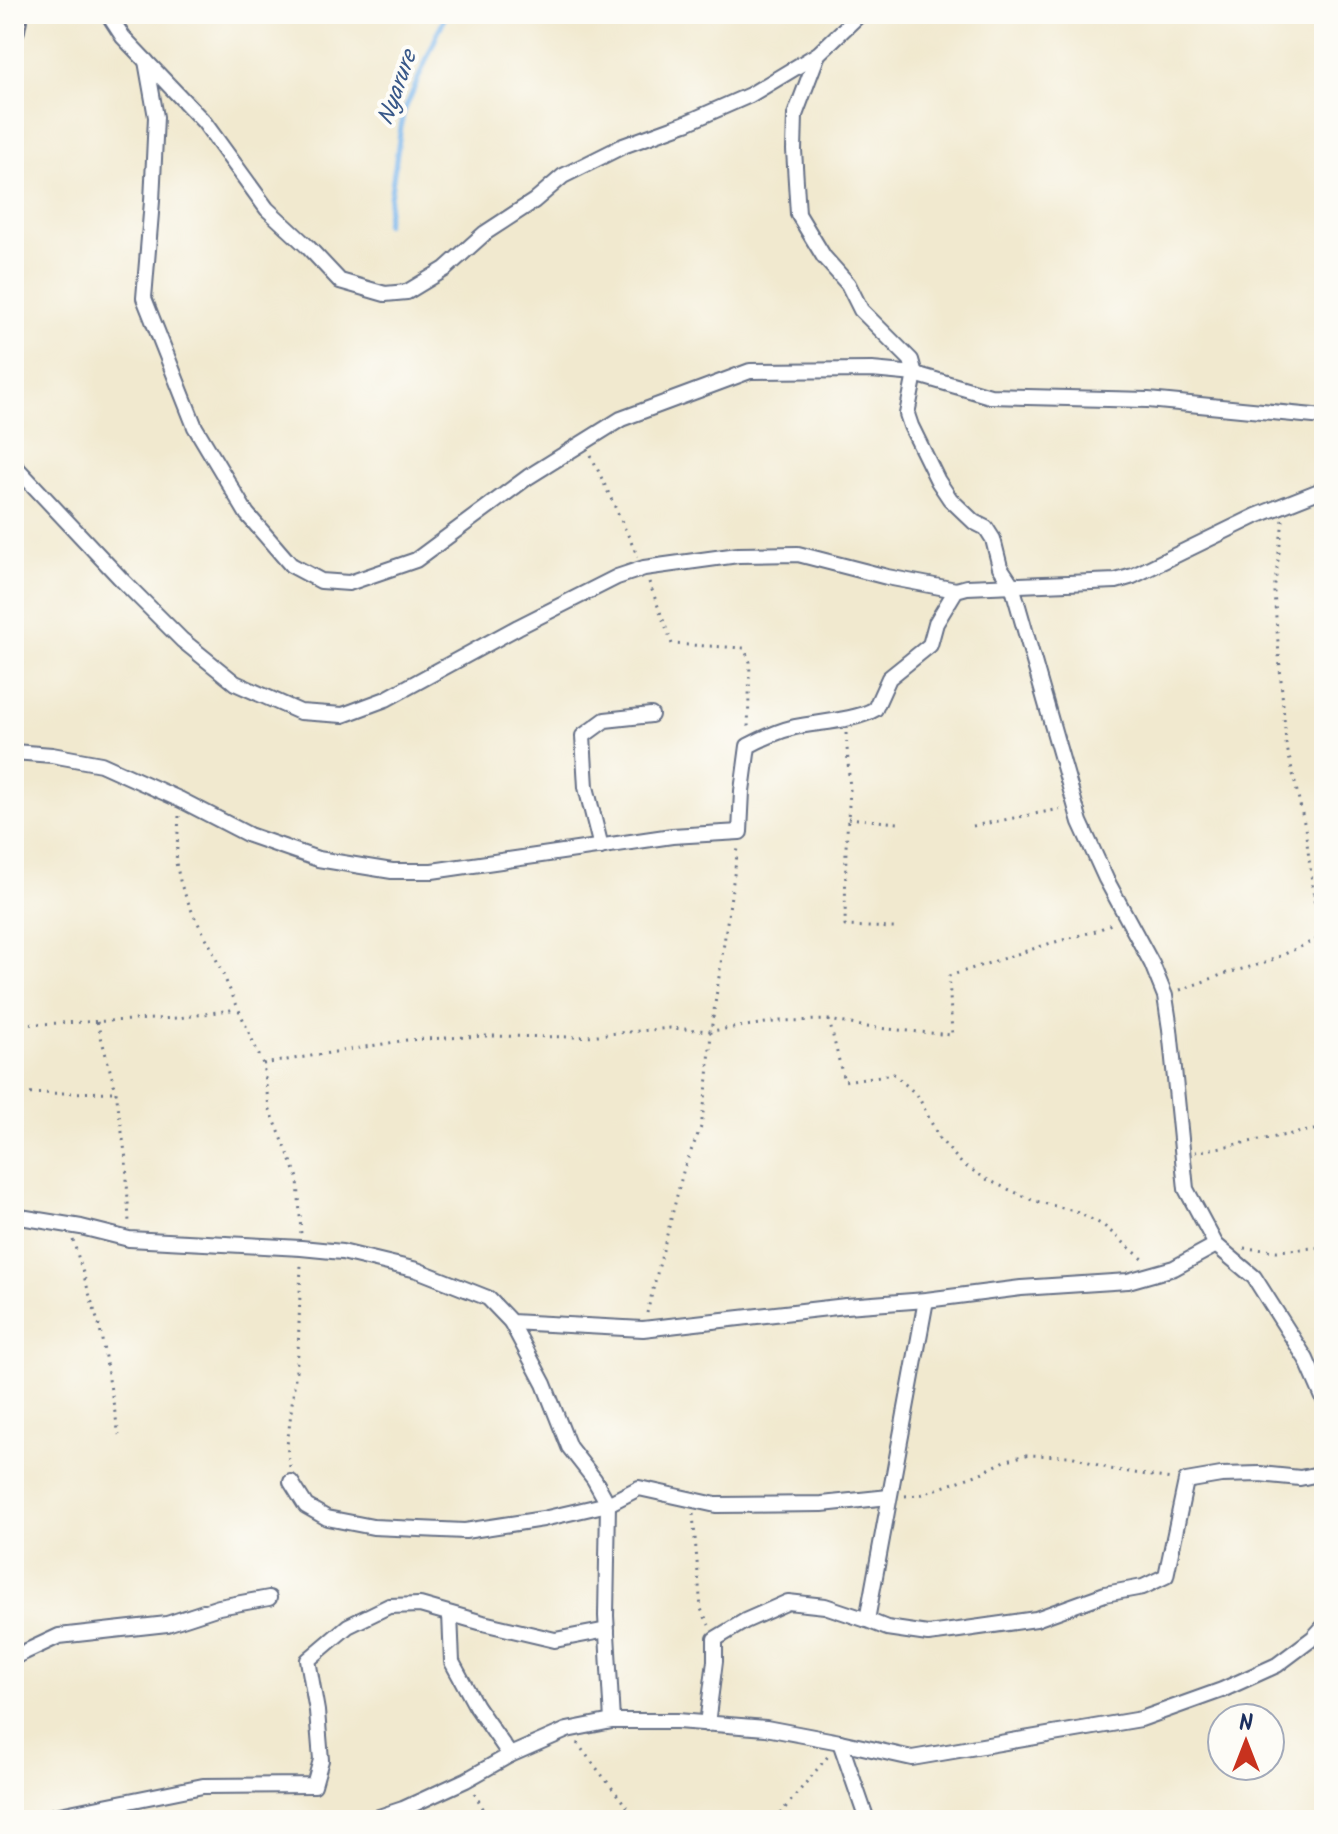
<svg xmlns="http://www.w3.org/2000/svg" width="1338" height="1834" font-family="Kalam,sans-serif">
<rect width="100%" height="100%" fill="#fdfcf7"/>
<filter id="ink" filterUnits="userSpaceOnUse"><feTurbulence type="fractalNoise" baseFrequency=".0125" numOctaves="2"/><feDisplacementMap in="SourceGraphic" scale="16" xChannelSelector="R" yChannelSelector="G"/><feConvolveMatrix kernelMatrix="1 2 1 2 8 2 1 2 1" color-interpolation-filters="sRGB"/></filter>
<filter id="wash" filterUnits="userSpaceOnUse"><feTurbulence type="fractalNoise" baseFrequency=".006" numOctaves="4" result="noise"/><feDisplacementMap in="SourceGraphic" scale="32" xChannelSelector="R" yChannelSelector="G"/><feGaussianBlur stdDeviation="1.8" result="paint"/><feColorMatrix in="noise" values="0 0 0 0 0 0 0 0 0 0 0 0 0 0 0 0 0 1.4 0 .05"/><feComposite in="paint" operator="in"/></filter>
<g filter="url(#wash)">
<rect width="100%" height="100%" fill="#f1e9cf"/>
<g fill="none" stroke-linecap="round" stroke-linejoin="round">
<!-- stream -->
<polyline stroke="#7bb7ed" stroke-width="5" points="386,224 403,114 446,14"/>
</g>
</g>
<g filter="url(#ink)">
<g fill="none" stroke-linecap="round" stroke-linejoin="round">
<!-- minor casing -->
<g stroke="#667086" stroke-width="18">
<g id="minor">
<polyline points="108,14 123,37 204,122 267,209 308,247 340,281 385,294 407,292 445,269 485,233 534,201 563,176 623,146 686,123 750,95 818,54 860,14"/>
<polyline points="818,54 795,115 794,150 798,214 824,257 848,284 861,310 911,360 915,374 907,414 911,426 938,481 950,499 974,522 986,528 993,539 1000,567 1012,585 1080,822 1106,879 1152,964 1165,996 1170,1029 1186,1189 1216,1245 1254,1277 1306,1359 1324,1400"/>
<polyline points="146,61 156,117 152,201 144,298 195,427 247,514 291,565 321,581 349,583 416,560 528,477 621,419 750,371 872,370 915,374 990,396 1148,400 1324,417"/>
<polyline points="14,465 122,580 182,640 235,683 300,712 343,715 386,699 518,627 617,577 644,568 738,555 798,554 887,577 956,590"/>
<path d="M14 752 52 755 101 764 181 800 249 835 318 859 392 871H432L672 836 740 832 742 791 748 746C763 738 778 731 795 727 818 722 855 721 875 709L889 678 930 645 936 623 956 590 967 587 1116 581 1133 576 1256 516 1324 489"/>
<polyline points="601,847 586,787 583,736 605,720 651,715"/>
<polyline points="14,1216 81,1227 129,1239 301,1248 342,1252 417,1270 488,1298 511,1322 643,1329 846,1306 926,1300 1021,1288 1128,1281 1174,1268 1216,1245"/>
<polyline points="926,1300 867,1620 887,1628 928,1634 959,1630 1036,1619 1105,1594 1143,1587 1166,1576 1186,1481 1221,1475 1260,1474 1300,1478 1324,1473"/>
<polyline points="511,1322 544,1384 569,1447 594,1479 608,1504 606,1616 612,1721"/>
<polyline points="291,1482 306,1506 327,1518 373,1527 465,1531 543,1519 608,1504 639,1488 716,1505 822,1504 889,1497"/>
<polyline points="450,1614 452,1662 476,1706 510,1755"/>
<polyline points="14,1657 59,1636 167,1624 219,1607 269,1598"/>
<polyline points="707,1724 715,1661 715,1639 745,1621 788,1602 825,1606 867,1620"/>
<polyline points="840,1742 867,1820"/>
<polyline points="35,1820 203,1786 314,1785 321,1760 317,1711 308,1660 348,1626 389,1606 420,1605 483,1623 555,1640 607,1630"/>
<polyline points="370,1820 403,1809 466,1780 510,1755 567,1730 612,1721 677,1721 766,1728 840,1742 912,1758 1141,1719 1222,1690 1277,1665 1313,1638 1324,1626"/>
</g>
</g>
<!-- secondary casing -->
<g stroke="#667086" stroke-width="24">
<polyline id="secondary" points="14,30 17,14"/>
</g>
<!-- path -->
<g stroke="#667086" stroke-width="3" stroke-dasharray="2 6" stroke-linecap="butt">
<polyline points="591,455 638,557"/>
<polyline points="1283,520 1274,592 1286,743 1305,827 1315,906 1324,923"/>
<polyline points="649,582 672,644 744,648 750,662 748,730"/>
<polyline points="846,733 850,790 846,847 845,926 894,928"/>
<polyline points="179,816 176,863 181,885 194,916 209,943 263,1064 269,1107 298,1178 301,1235"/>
<polyline points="848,818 898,823"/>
<polyline points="973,826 1060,809"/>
<polyline points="1180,990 1227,973 1265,963 1324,936"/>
<polyline points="829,1020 844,1081 894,1074 918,1096 939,1138 962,1164 988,1180 1032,1200 1074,1211 1103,1225 1144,1260"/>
<polyline points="97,1022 116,1092 126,1159 129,1223"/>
<polyline points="14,1025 178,1018 237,1009"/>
<polyline points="263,1064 407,1040 485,1036 577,1037 670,1028 711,1031 780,1021 829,1020 867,1027 952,1035 949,976 1048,944 1096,931 1113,923"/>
<polyline points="14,1094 114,1092"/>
<polyline points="1195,1152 1324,1128"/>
<polyline points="73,1240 100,1329 119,1435"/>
<polyline points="1244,1248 1277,1251 1324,1247"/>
<polyline points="647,1313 684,1168 701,1127 708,1078 711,1031 738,848"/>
<polyline points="290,1467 287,1446 298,1353 301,1263"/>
<polyline points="905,1496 920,1495 979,1474 1007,1460 1026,1455 1071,1456 1110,1469 1171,1479"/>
<polyline points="693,1514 701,1609 709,1625"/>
<polyline points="14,1629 16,1641"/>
<polyline points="577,1743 637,1820"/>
<polyline points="474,1793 490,1820"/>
<polyline points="775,1820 829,1755"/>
</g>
<!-- minor -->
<use href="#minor" stroke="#fff" stroke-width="14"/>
<!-- secondary -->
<use href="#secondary" stroke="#fde4d0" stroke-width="20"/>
</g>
</g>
<g text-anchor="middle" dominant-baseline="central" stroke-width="8" stroke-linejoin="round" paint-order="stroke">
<!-- water labels -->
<g font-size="24" font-style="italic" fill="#385889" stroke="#fdfcf7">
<text transform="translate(398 88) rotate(-71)">Nyarure</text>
</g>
</g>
<!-- margin -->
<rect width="1338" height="1834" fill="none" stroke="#fdfcf7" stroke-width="48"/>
<!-- north arrow -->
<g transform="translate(1246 1742)"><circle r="38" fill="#fdfcf7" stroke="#a3aaba" stroke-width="2"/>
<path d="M0-6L14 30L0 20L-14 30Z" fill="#c8321e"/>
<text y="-12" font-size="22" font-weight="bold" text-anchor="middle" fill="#1b2f5e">N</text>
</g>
</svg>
